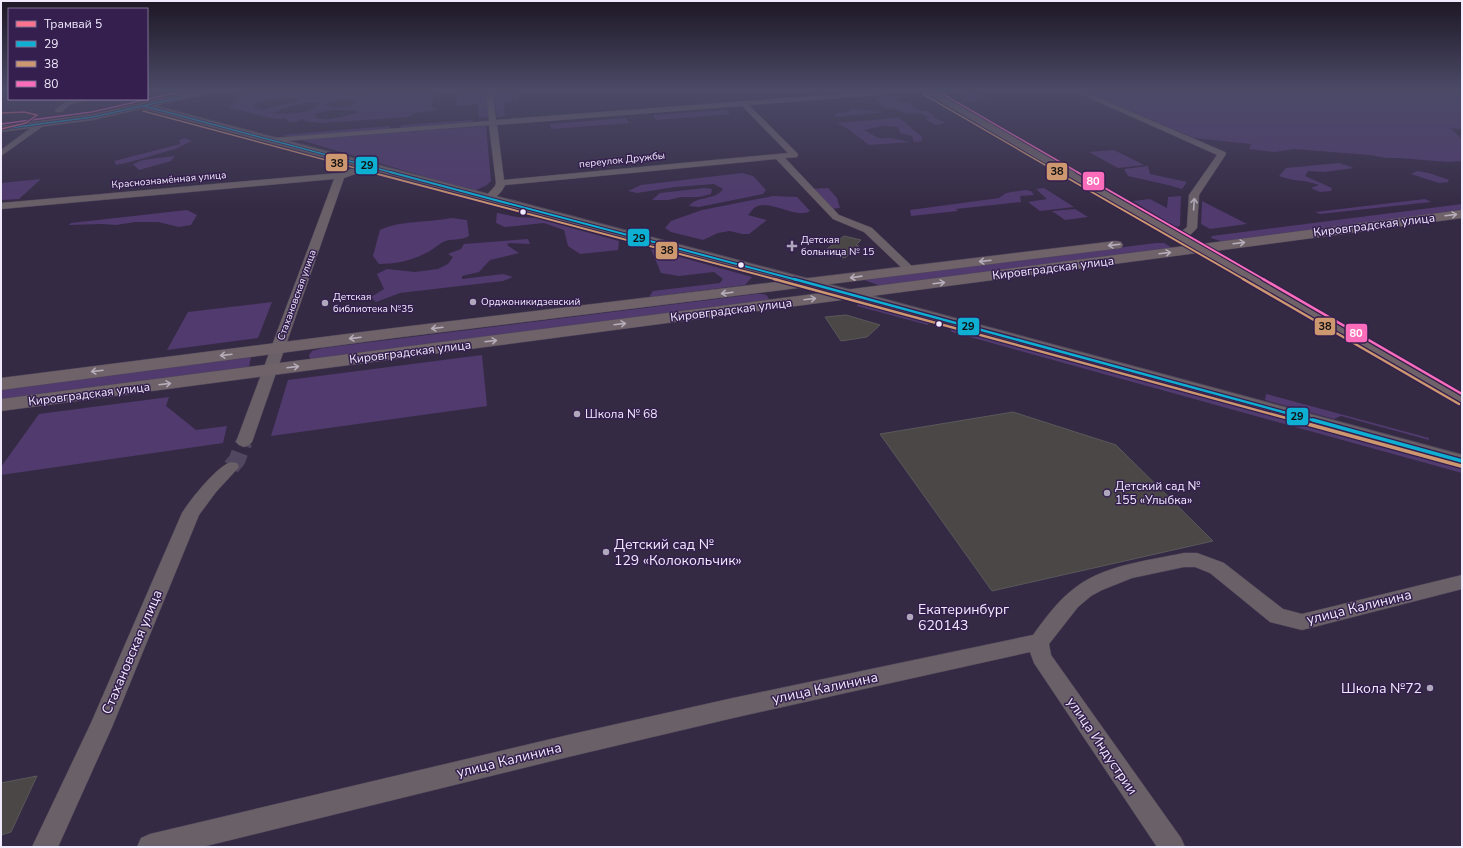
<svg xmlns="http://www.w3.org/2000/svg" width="1463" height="848" font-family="'Nunito Sans',sans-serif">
<rect width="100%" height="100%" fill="#352a44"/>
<!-- green -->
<g fill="#503a6e" fill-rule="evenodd">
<path d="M294 90H326L324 93 349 90 352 92 351 95 365 94 363 90H434L432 107 439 110 415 113 408 117 321 123 305 121 302 119 296 122H289L286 118 276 119 229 108 240 94ZM285 97 300 100 262 110 254 107 256 103ZM349 100 356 102C350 109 333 109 326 105L334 101ZM309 102 320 103C314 114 284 115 274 113L281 109ZM332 110H352L360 112C346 115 329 123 314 117L317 116 314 114Z"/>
<polygon points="456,90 486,90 489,117 479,118 478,104 457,106"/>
<polygon points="493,90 518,90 518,101 504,102 505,116 497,117"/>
<polygon points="954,90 969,90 986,99 967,102 959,100 967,97"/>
<polygon points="1082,90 1451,90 1462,96 1462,129 1450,128 1462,139 1462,161 1448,162 1400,158 1387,158 1370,155 1294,149 1275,152 1249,149 1251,144 1194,138"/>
<polygon points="901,97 898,100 914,105 912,107 921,111 928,111 935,118 946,123 935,125 925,119 933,117 929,117 919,113 906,114 896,109 885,108 876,99"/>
<polygon points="851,109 885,112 834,117 837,113 848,112"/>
<polygon points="726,110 730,114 656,120 653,115"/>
<polygon points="626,118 629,123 551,129 550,124"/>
<polygon points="897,118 901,119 922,137 922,141 914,142 912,136 900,133 898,127 881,126 864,130 878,138 890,138 910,142 869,145 847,128 836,123"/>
<polygon points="473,120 473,124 400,129 401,125"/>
<polygon points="390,126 389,130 292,137 281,135"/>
<polygon points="486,126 491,181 487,185 474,191 300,140"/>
<polygon points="185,138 192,141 175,149 130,162 116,165 114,161 180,144 179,140"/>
<polygon points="1114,150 1144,165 1118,168 1089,152"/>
<polygon points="175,156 171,161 139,170 133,164 143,160"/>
<path d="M1339 163 1354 168 1324 172 1308 171 1305 176 1332 188 1331 191 1320 192 1311 188 1319 185C1304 179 1294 182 1279 176L1286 168Z"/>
<polygon points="1148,166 1150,174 1187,182 1182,189 1168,185 1128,176 1124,169"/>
<polygon points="1417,171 1429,173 1449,180 1448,182 1439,183 1411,174"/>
<path d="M742 173 753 176 766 190 763 194 699 207 689 206C698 195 715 201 723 189L714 184 675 187 637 193 628 191 641 185Z"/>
<polygon points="41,179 19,199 1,200 1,183"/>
<polygon points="705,188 712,189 711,194 699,197 681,197 668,200 652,200 660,193"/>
<polygon points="828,188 837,198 840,208 832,209 813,189"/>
<polygon points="1044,188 1074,207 1040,211 1028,202 1047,199 1036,189"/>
<polygon points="1025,190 1031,191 1034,195 1020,196 1021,202 956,209 958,211 911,216 910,210 999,198 1006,193"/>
<path d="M773 196 797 197 810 211C796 220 767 197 754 208 752 210 750 213 748 215L767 220 749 234H742L730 231 718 233 703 240 671 232 665 228 671 221 702 210Z"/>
<polygon points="1181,196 1180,226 1175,227 1133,201 1150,199 1167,208 1168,197"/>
<polygon points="1425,199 1431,202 1320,214 1315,212"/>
<polygon points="1202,201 1247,224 1210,229 1201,224"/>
<polygon points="1462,204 1462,211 1224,242 1211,238 1212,236"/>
<polygon points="1075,209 1088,217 1065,220 1052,211"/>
<polygon points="187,210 197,215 191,225 179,227 158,222 135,222 116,225 102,224 69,225 71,223"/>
<polygon points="497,213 517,217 535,218 619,241 618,250 580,254 568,246 564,230 544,223 505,227 496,223"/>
<path d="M451 218 467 220 469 236C461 241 452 238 443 242 436 246 431 251 424 254 410 261 394 264 379 264L373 256 380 230C401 220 428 223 451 218Z"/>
<polygon points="528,239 530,244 509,243 507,245 519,253 490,260 479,272 462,276 462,279 503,274 513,277 503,281 400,293 376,302 371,297 384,289 377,274 387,269 415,272 438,269 448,264 453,257 448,254 461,249 464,244"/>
<polygon points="1156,243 1164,243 1172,248 881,286 864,280"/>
<polygon points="651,249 752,277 745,285 649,297 653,291 720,283 723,279 714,272 679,276 661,273"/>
<path d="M756 294C762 294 768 293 769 300L322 359H310L309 355 312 351 323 348Z"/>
<polygon points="859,301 930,319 928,325 857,306"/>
<polygon points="272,302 258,338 167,350 188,312"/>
<polygon points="945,323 1462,464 1462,473 952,332"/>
<polygon points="482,355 487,406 271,436 288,380"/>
<polygon points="251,357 249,367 1,399 1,388"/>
<polygon points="1266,394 1429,438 1429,440 1341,416 1334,419 1265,400"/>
<polygon points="169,397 166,406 196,430 227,426 223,443 1,475 1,467 39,414"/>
</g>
<!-- building -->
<g fill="#4a4746" stroke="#5a585a">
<polygon points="844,236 861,240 856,245 859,246 845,258 823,252"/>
<polygon points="846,315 880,325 867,337 841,341 825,317"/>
<polygon points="1013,412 1116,445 1213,541 992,591 880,434"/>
<polygon points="37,776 11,832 1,835 1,783"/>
</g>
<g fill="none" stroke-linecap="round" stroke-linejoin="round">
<!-- minor-tunnel -->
<polyline stroke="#514760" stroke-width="17" stroke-dasharray="17 8" stroke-linecap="butt" points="231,467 237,460 244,442"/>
<!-- minor casing -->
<g stroke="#50475b" stroke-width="1">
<g id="minor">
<path d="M486 90H492L496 120 892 90H919L916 92 749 105 797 153 798 155 797 157 785 158 839 215 872 228 916 270 910 273 906 272 864 232 833 219 776 159 505 185C503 191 495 199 489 201L484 198 495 186 496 183 489 125 273 142 269 140 273 138 489 121ZM742 106 788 153 504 180 497 125Z"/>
<path d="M1072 90H1080L1225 152 1226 154 1199 195 1197 228C1192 234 1184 241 1176 239L1175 237 1187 227 1189 195 1217 155Z"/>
<polygon points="77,99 90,99 69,105 62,112 56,112 55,110 65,102"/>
<polygon points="39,122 42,122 46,124 1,156 1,150"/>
<polygon points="369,163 373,166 372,168 344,178 252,442 249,445 244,447 239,445 236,442 334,179 1,209 1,203 339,173"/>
<path d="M231 462 237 463 239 467 216 492 199 515 112 727 58 847H32L91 723 182 513C190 500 217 466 231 462Z"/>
<path d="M1184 553H1197L1224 563 1283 609 1302 614 1462 575V589L1302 630 1270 622 1210 573 1195 567H1184L1132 578 1102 590 1091 596 1078 607 1049 644 1051 655 1181 838 1185 847H1157L1034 663 1030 652 733 718 568 757 202 847H137L141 838 150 834 568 735 733 698 1033 635C1044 620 1056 603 1071 591 1101 565 1147 561 1184 553Z"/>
</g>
</g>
<!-- tertiary casing -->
<g stroke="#50475b" stroke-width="2">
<polygon id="tertiary" points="144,103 854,291 1462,455 1462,467 844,297 141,108 140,106"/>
</g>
<!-- secondary casing -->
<g stroke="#50475b" stroke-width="1">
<g id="secondary">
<polygon points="198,90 215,90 210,93 93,120 1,132 1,126 93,114"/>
<polygon points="921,90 933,90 1202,244 1462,210 1462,218 1215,251 1462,392 1462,406 1455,404 1197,253 1,411 1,399 1185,246"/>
<polygon points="1116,241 1121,242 1123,245 1121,248 394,338 1,390 1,378 394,328"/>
</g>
</g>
<!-- minor -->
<use href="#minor" fill="#6a6067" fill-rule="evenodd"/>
<!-- tertiary -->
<use href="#tertiary" fill="#6a6067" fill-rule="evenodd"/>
<!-- secondary -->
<use href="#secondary" fill="#6f6369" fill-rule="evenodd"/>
<!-- bus-1-far3 casing -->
<g stroke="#341f4e" stroke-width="3">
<g id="bus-1-far3">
<polyline points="144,106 394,173"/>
<polyline points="1,129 93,117 178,98"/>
</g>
</g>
<!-- bus-1-far2 casing -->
<g stroke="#341f4e" stroke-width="4">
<polyline id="bus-1-far2" points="390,172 797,280"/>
</g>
<!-- bus-1-far1 casing -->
<g stroke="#341f4e" stroke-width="5">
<polyline id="bus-1-far1" points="794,279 1316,421"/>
</g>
<!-- bus-1 casing -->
<g stroke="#341f4e" stroke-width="6">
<polyline id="bus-1" points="1313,420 1462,461"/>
</g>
<!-- bus-2-far3 casing -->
<g stroke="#341f4e" stroke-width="3">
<g id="bus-2-far3">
<polyline points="923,94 1059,173"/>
<polyline points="143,111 374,173"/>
</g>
</g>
<!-- bus-2-far2 casing -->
<g stroke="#341f4e" stroke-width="4">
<g id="bus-2-far2">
<polyline points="370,172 778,280"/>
<polyline points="1057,172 1245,280"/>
</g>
</g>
<!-- bus-2-far1 casing -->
<g stroke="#341f4e" stroke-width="5">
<g id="bus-2-far1">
<polyline points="774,279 1297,421"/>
<polyline points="1243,279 1459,404"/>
</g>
</g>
<!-- bus-2 casing -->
<g stroke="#341f4e" stroke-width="6">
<polyline id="bus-2" points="1293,420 1461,466"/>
</g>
<!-- bus-3-far2 casing -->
<g stroke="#341f4e" stroke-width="3">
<g id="bus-3-far2">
<polyline points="936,90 1079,173"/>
<polyline points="1,124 92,112 188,90"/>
</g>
</g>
<!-- bus-3-far1 casing -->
<g stroke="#341f4e" stroke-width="4">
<polyline id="bus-3-far1" points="1077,172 1265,280"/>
</g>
<!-- bus-3 casing -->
<g stroke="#341f4e" stroke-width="5">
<polyline id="bus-3" points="1263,279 1462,394"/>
</g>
<!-- bus-1-far3 -->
<use href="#bus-1-far3" stroke="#0dafd3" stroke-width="1.5"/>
<!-- bus-1-far2 -->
<use href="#bus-1-far2" stroke="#0dafd3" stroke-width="2"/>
<!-- bus-1-far1 -->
<use href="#bus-1-far1" stroke="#0dafd3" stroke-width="2.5"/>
<!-- bus-1 -->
<use href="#bus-1" stroke="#0dafd3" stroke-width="3.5"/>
<!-- bus-2-far3 -->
<use href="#bus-2-far3" stroke="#cd976f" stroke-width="1.5"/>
<!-- bus-2-far2 -->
<use href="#bus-2-far2" stroke="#cd976f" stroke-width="2"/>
<!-- bus-2-far1 -->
<use href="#bus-2-far1" stroke="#cd976f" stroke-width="2.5"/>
<!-- bus-2 -->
<use href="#bus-2" stroke="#cd976f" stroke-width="3.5"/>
<!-- bus-3-far2 -->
<use href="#bus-3-far2" stroke="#fb6dba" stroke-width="1.5"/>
<!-- bus-3-far1 -->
<use href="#bus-3-far1" stroke="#fb6dba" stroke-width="2"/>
<!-- bus-3 -->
<use href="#bus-3" stroke="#fb6dba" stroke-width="2.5"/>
<!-- tram-1 casing -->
<g stroke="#341f4e" stroke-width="3">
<polyline id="tram-1" points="1,113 24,112 37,115 26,123 1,129"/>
</g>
<!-- tram-1 -->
<use href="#tram-1" stroke="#fc738d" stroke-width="1.5"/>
</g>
<!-- one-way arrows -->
<defs><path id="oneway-shaft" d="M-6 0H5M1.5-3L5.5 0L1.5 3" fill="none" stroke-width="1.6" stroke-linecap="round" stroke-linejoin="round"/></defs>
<use stroke="#b4acb9" href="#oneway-shaft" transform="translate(1194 204) rotate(-86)"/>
<g stroke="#b6adba">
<use href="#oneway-shaft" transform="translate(1451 215) rotate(-7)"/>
<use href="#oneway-shaft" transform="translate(1239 243) rotate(-7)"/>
<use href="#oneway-shaft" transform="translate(1114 245) rotate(173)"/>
<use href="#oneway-shaft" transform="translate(1165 253) rotate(-7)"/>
<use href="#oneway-shaft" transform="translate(985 261) rotate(173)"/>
<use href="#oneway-shaft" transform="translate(856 277) rotate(172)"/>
<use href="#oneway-shaft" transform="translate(939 283) rotate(-7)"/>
<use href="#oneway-shaft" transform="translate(727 293) rotate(173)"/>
<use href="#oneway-shaft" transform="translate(810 299) rotate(-7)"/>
<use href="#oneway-shaft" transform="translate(620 324) rotate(-7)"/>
<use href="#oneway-shaft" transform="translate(437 328) rotate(173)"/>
<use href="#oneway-shaft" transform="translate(355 338) rotate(173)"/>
<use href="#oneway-shaft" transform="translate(491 341) rotate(-7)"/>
<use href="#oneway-shaft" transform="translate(226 355) rotate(173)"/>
<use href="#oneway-shaft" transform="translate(293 367) rotate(-7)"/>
<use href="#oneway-shaft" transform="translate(97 371) rotate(173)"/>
<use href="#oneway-shaft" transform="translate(165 384) rotate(-7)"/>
</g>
<!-- sky -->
<linearGradient id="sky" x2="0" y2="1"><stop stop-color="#1d1725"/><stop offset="0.43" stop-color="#4b4a67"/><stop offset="1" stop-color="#4b4a67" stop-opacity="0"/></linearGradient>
<rect width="1463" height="209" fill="url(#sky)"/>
<!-- markers -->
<g fill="#f0eafc" stroke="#341f4e" stroke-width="1.5">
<circle cx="523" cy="212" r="3.5"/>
<circle cx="741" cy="265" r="3.5"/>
<circle cx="939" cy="324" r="3.5"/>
</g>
<g fill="#afa7bc" stroke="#341f4e" stroke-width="1.5">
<path d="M790 240h4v4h4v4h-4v4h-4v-4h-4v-4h4z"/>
<circle cx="473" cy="302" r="4"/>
<circle cx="325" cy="303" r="4"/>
<circle cx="577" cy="414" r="4"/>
<circle cx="1107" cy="493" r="4"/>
<circle cx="606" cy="552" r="4"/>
<circle cx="910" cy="617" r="4"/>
<circle cx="1430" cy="688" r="4"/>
</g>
<g text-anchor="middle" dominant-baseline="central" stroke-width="3" stroke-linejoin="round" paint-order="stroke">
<!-- far-street labels -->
<g font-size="10" fill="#f0eafc" stroke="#341f4e">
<text transform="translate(622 160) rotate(-6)">переулок Дружбы</text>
<text transform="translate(169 180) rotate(-5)">Краснознамённая улица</text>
<text transform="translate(297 295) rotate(-70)">Стахановская улица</text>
</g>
<!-- far-poi labels -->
<g font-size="10" fill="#f0eafc" stroke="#341f4e" text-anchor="start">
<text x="801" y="240">Детская<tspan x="801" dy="12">больница № 15</tspan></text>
<text x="333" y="297">Детская<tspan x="333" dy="12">библиотека №35</tspan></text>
<text x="481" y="302">Орджоникидзевский</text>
</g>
<!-- street labels -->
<g font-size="12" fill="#f0eafc" stroke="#341f4e">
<text transform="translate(1374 225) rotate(-7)">Кировградская улица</text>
<text transform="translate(1053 268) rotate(-7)">Кировградская улица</text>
<text transform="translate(731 310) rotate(-7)">Кировградская улица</text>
<text transform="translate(410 352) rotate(-7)">Кировградская улица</text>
<text transform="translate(89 394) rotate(-7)">Кировградская улица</text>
</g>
<!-- poi labels -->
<g font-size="12" fill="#f0eafc" stroke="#341f4e" text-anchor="start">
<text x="585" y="414">Школа № 68</text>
<text x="1115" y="486">Детский сад №<tspan x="1115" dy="14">155 «Улыбка»</tspan></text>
</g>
<!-- near-poi labels -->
<g font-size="14" fill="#f0eafc" stroke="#341f4e" text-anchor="start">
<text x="614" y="544">Детский сад №<tspan x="614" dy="16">129 «Колокольчик»</tspan></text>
<text x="918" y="609">Екатеринбург<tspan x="918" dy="16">620143</tspan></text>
<text x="1422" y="688" text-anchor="end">Школа №72</text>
</g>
<!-- near-street labels -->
<g font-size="14" fill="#f0eafc" stroke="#341f4e">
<text transform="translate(1359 607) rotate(-14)">улица Калинина</text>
<text transform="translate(132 652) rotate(-67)">Стахановская улица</text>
<text transform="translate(825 688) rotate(-12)">улица Калинина</text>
<text transform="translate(1102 746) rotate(56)">улица Индустрии</text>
<text transform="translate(509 760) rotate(-14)">улица Калинина</text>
</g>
</g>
<g stroke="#341f4e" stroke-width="1.5">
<rect x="325" y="153" width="23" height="19" rx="4" fill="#cd976f"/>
<rect x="355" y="156" width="23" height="19" rx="4" fill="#0dafd3"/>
<rect x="1046" y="162" width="22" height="19" rx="4" fill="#cd976f"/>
<rect x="1082" y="171" width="23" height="20" rx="4" fill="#fb6dba"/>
<rect x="627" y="228" width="23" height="19" rx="4" fill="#0dafd3"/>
<rect x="655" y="241" width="23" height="19" rx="4" fill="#cd976f"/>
<rect x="957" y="317" width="23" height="19" rx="4" fill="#0dafd3"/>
<rect x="1314" y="317" width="22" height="19" rx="4" fill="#cd976f"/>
<rect x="1345" y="323" width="23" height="20" rx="4" fill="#fb6dba"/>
<rect x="1286" y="407" width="23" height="19" rx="4" fill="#0dafd3"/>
</g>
<g font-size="11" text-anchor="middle" font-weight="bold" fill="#fff">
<text x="1093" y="185">80</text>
<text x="1356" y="337">80</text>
</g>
<g font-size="11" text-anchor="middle" font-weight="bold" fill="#111">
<text x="337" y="167">38</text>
<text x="367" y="169">29</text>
<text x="1057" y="175">38</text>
<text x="639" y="242">29</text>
<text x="667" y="254">38</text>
<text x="968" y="330">29</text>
<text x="1325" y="330">38</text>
<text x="1297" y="420">29</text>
</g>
<!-- border -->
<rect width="1463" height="848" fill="none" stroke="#f0eafc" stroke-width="4"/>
<!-- legend -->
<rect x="8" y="8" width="140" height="92" fill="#341f4e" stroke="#7f7094"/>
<rect x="16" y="21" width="20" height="6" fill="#fc738d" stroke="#7f7094"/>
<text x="44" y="28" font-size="12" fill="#f0eafc">Трамвай 5</text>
<rect x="16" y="41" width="20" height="6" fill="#0dafd3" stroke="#7f7094"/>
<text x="44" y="48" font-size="12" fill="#f0eafc">29</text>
<rect x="16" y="61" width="20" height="6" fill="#cd976f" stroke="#7f7094"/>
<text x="44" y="68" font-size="12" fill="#f0eafc">38</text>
<rect x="16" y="81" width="20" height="6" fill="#fb6dba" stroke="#7f7094"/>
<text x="44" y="88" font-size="12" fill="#f0eafc">80</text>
</svg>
